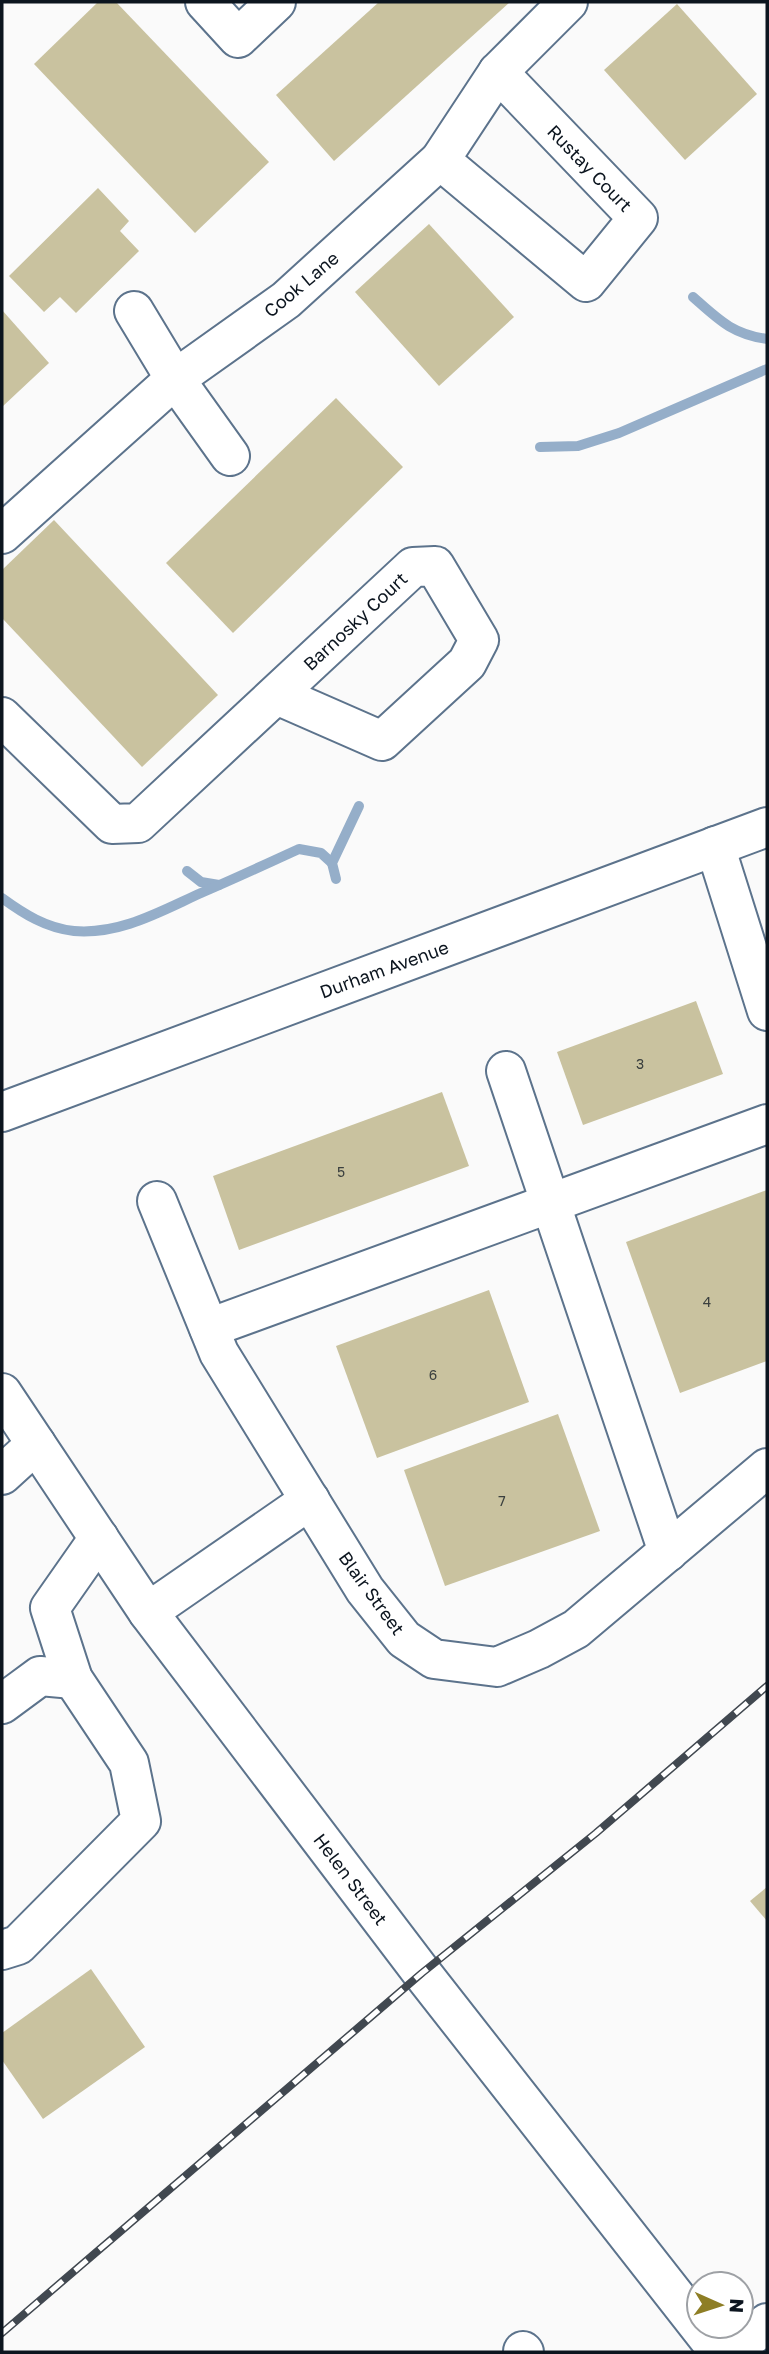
<svg xmlns="http://www.w3.org/2000/svg" width="769" height="2354" font-family="'Golos Text',sans-serif">
<rect width="100%" height="100%" fill="#fafafa"/>
<g fill="none" stroke-linecap="round" stroke-linejoin="round">
<!-- stream -->
<g stroke="#95aec9" stroke-width="10">
<path d="M693 297C719 320 732 334 767 339"/>
<polyline points="540,447 578,446 619,433 767,369"/>
<polyline points="187,871 201,882 219,885"/>
<polyline points="336,879 332,863 359,806"/>
<path d="M2 898C24 914 46 928 74 931 120 935 161 911 201 893 234 879 266 864 299 849L321 853 332 863"/>
</g>
</g>
<!-- building -->
<g fill="#c9c29f">
<polygon points="98,2 116,2 269,162 195,233 34,64"/>
<polygon points="379,2 510,2 334,161 276,95"/>
<polygon points="677,4 757,94 685,160 604,70"/>
<polygon points="98,188 129,221 120,231 139,251 76,313 60,297 44,312 9,276"/>
<polygon points="429,224 514,317 439,386 355,292"/>
<polygon points="2,310 49,363 2,407"/>
<polygon points="336,398 403,467 233,633 166,563"/>
<polygon points="54,520 218,695 142,767 2,618 2,570"/>
<polygon points="696,1001 723,1074 583,1125 557,1052"/>
<polygon points="442,1092 469,1166 239,1250 213,1176"/>
<polygon points="767,1190 767,1361 680,1393 626,1242"/>
<polygon points="489,1290 529,1402 377,1458 336,1346"/>
<polygon points="558,1414 600,1531 445,1586 404,1470"/>
<polygon points="767,1887 767,1921 750,1901"/>
<polygon points="91,1969 145,2047 43,2119 2,2060 2,2033"/>
</g>
<g fill="none" stroke-linecap="round" stroke-linejoin="round">
<!-- minor casing -->
<g stroke="#5c738c" stroke-width="42">
<g id="minor">
<polyline points="205,2 238,38 276,2"/>
<polyline points="440,160 586,282 638,218 498,72"/>
<polyline points="134,311 175,379 230,456"/>
<polyline points="2,534 175,379 286,300 440,160 498,72 568,2"/>
<polyline points="2,717 112,824 138,823 413,567 435,566 479,640 467,663 382,741 277,695"/>
<polyline points="715,846 767,1011"/>
<polyline points="506,1071 668,1552"/>
<polyline points="157,1201 219,1353 365,1590 404,1639 434,1659 497,1667 539,1649 576,1629 767,1468"/>
<polyline points="209,1328 767,1124"/>
<polyline points="2,1393 148,1612 422,1973 719,2352"/>
<polyline points="2,1475 36,1444"/>
<polyline points="148,1612 310,1500"/>
<polyline points="2,1704 40,1676 73,1679"/>
<polyline points="2,1950 18,1945 141,1821 129,1763 73,1679 50,1608 99,1538"/>
<polyline points="523,2351 524,2352"/>
<polyline points="731,2352 767,2323"/>
</g>
</g>
<!-- major casing -->
<g stroke="#5c738c" stroke-width="42">
<polyline id="major" points="2,1112 767,827"/>
</g>
<!-- minor -->
<use href="#minor" stroke="#fff" stroke-width="38"/>
<!-- major -->
<use href="#major" stroke="#fff" stroke-width="38"/>
<!-- rail casing -->
<g stroke="#414850" stroke-width="8">
<polyline id="rail" points="2,2333 422,1973 596,1833 767,1686"/>
</g>
<!-- rail -->
<use href="#rail" stroke="#fff" stroke-width="5" stroke-dasharray="16" stroke-linecap="butt"/>
</g>
<g text-anchor="middle" dominant-baseline="central" stroke-width="7" stroke-linejoin="round" paint-order="stroke">
<!-- number labels -->
<g font-size="14" fill="#3b403f">
<text x="640" y="1063">3</text>
<text x="341" y="1171">5</text>
<text x="707" y="1301">4</text>
<text x="433" y="1374">6</text>
<text x="502" y="1500">7</text>
</g>
<!-- street labels -->
<g font-size="18" fill="#0c151f" stroke="#fff">
<text transform="translate(590 168) rotate(46)">Rustay Court</text>
<text transform="translate(301 284) rotate(-40)">Cook Lane</text>
<text transform="translate(355 621) rotate(-43)">Barnosky Court</text>
<text transform="translate(384 969) rotate(-20)">Durham Avenue</text>
<text transform="translate(372 1593) rotate(54)">Blair Street</text>
<text transform="translate(351 1879) rotate(53)">Helen Street</text>
</g>
</g>
<!-- border -->
<rect width="769" height="2354" fill="none" stroke="#0c151f" stroke-width="7"/>
<!-- north arrow -->
<g transform="translate(720 2305) rotate(93)"><circle r="33" fill="#ffffff" stroke="#9ea1a5" stroke-width="2"/>
<path d="M0-5L12 26L0 18L-12 26Z" fill="#8e7e25"/>
<text y="-10" font-size="19" font-weight="bold" text-anchor="middle" fill="#0c151f">N</text>
</g>
</svg>
